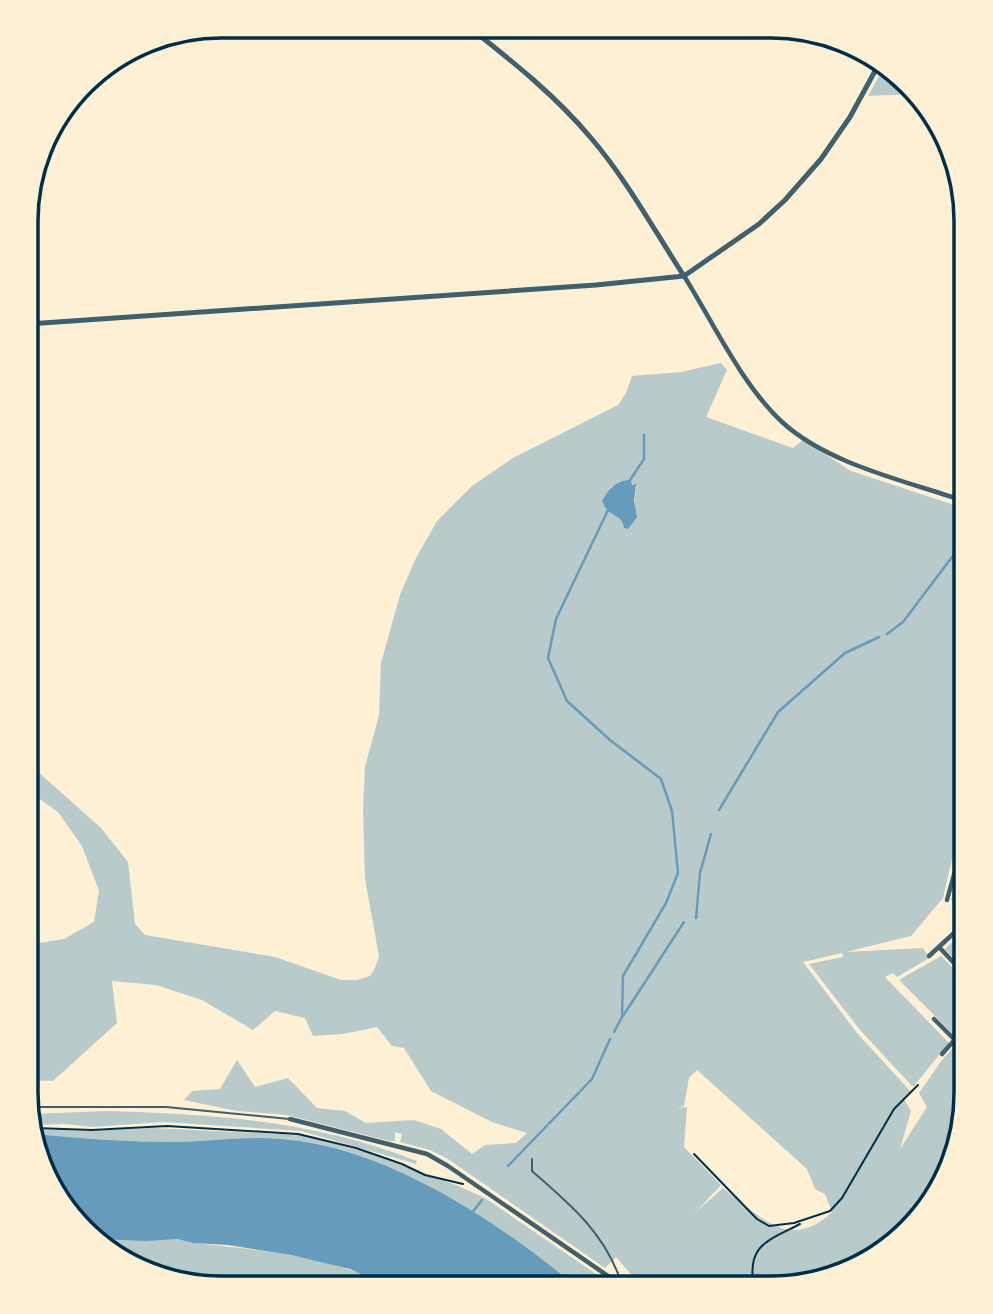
<svg xmlns="http://www.w3.org/2000/svg" width="993" height="1314" font-family="'Noto Sans',sans-serif">
<rect width="100%" height="100%" fill="#fdf0d5"/>
<!-- green -->
<g fill="#b9caca" fill-rule="evenodd">
<polygon points="885,65 910,94 868,96"/>
<path d="M721 363 727 370 706 417 793 448 803 440 851 471 954 505 967 511 966 798 943 898 911 936 846 952 923 948 929 958 897 977 893 973 885 977 949 1043 913 1087 860 1030 809 964 843 957 842 953 803 962 857 1033 911 1092 904 1099 911 1111 900 1149 927 1107 919 1093 942 1060 966 1033V1105L934 1201 858 1267 772 1288 642 1287 616 1257 605 1268 448 1159 430 1150 400 1142 402 1134 395 1132V1141H389L287 1115 237 1111 184 1100 192 1091 220 1089 237 1060 255 1087 288 1078 317 1108 345 1111 366 1123 414 1120 441 1129 472 1154 485 1145 516 1143 527 1133 492 1122 431 1091 404 1048 392 1046 377 1027 343 1034 313 1036 305 1018 275 1011 253 1030 202 1000 156 985 112 981 117 1023 53 1081 26 1080 27 945 64 939 94 922 99 891 82 846 58 812 27 790V762L101 828 128 862 135 924 145 935 275 957 341 980H357L370 976 375 968 379 956 365 879 363 807 365 767 379 715 381 663 400 595 415 560 437 521 472 486 513 458 618 405 626 393 632 376 681 372ZM620 481 636 485 634 508 619 519 616 513 607 510 602 501 611 487ZM697 1070 807 1169 815 1189 825 1194 832 1212C789 1253 759 1215 723 1188L695 1213 721 1185 684 1147 687 1107 677 1108 684 1106 689 1078Z"/>
<polygon points="966,849 966,915 951,900"/>
<polygon points="966,929 966,972 945,949"/>
<polygon points="941,956 966,981 966,1024 956,1034 953,1034 899,980"/>
<path d="M106 1111C213 1114 317 1121 417 1161L416 1164 301 1131 163 1122 93 1127 65 1124 34 1125 31 1114Z"/>
<path d="M152 1128 301 1135 366 1152 456 1185 485 1198 615 1287H577C499 1222 385 1146 281 1139 248 1136 213 1141 180 1142 132 1142 83 1139 36 1134L35 1129 91 1131Z"/>
<path d="M99 1239C124 1240 149 1239 174 1239 182 1239 188 1243 196 1243 261 1251 330 1254 389 1287L232 1286 181 1273 148 1268 113 1255Z"/>
</g>
<!-- water -->
<g fill="#669bbc">
<path d="M631 480 632 485 636 484 634 501 637 517 628 529 624 528C623 517 614 516 607 510 607 510 602 502 602 501 609 489 615 480 631 480Z"/>
<path d="M36 1134C83 1139 132 1142 180 1142 213 1141 248 1136 281 1139 385 1146 499 1222 577 1287H389L350 1269 291 1255 228 1245 193 1243 177 1239 146 1241 99 1239 47 1179Z"/>
<polygon points="148,1268 181,1273 232,1286 197,1286"/>
</g>
<g fill="none" stroke-linecap="round" stroke-linejoin="round">
<!-- stream -->
<g stroke="#669bbc" stroke-width="2.5">
<polyline points="628,483 644,459 644,435"/>
<polyline points="609,508 556,619 548,658 567,701 610,740 661,779 672,811 678,873 666,903 623,976 622,1017 614,1032"/>
<polyline points="887,634 903,622 964,541"/>
<polyline points="719,810 778,712 845,653 879,637"/>
<polyline points="696,918 700,873 711,834"/>
<polyline points="623,1016 684,922"/>
<polyline points="508,1166 592,1079 610,1039"/>
<polyline points="471,1214 482,1200"/>
</g>
<!-- path -->
<g stroke="#003049" stroke-width="2">
<polyline points="35,1128 92,1130 167,1126 298,1134 356,1148 402,1164 425,1175 463,1184"/>
<polyline points="694,1154 757,1219 769,1226 794,1223 830,1211 842,1198 894,1109 918,1085"/>
<path d="M754 1288C746 1245 767 1241 800 1224"/>
</g>
<!-- service -->
<g stroke="#3f606c" stroke-width="2">
<polyline points="30,1107 166,1107 289,1119"/>
<path d="M532 1159V1171C569 1203 605 1233 621 1282"/>
</g>
<!-- minor -->
<g stroke="#3f606c" stroke-width="4.5">
<path d="M684 276C713 322 742 385 782 422 829 465 907 481 967 502"/>
<polyline points="947,900 966,831"/>
<polyline points="940,948 966,976"/>
<polyline points="929,956 966,922"/>
<polyline points="934,1019 955,1040"/>
<polyline points="942,1054 966,1027"/>
<polyline points="290,1119 427,1154 448,1166 624,1287"/>
</g>
<!-- tertiary -->
<g stroke="#3f606c" stroke-width="5">
<path d="M469 27C512 61 556 96 591 138 627 180 654 230 684 276"/>
<polyline points="28,324 596,285 684,276 759,224 785,200 821,159 850,117 881,60"/>
</g>
</g>
<!-- crop -->
<path d="M0 0H993V1314H0ZM221 38H771A183 183 0 0 1 954 221V1093A183 183 0 0 1 771 1276H221A183 183 0 0 1 38 1093V221A183 183 0 0 1 221 38Z" fill="#fdf0d5" fill-rule="evenodd"/>
<path fill="none" stroke="#003049" stroke-width="3.5" d="M221 38H771A183 183 0 0 1 954 221V1093A183 183 0 0 1 771 1276H221A183 183 0 0 1 38 1093V221A183 183 0 0 1 221 38Z"/>
</svg>
